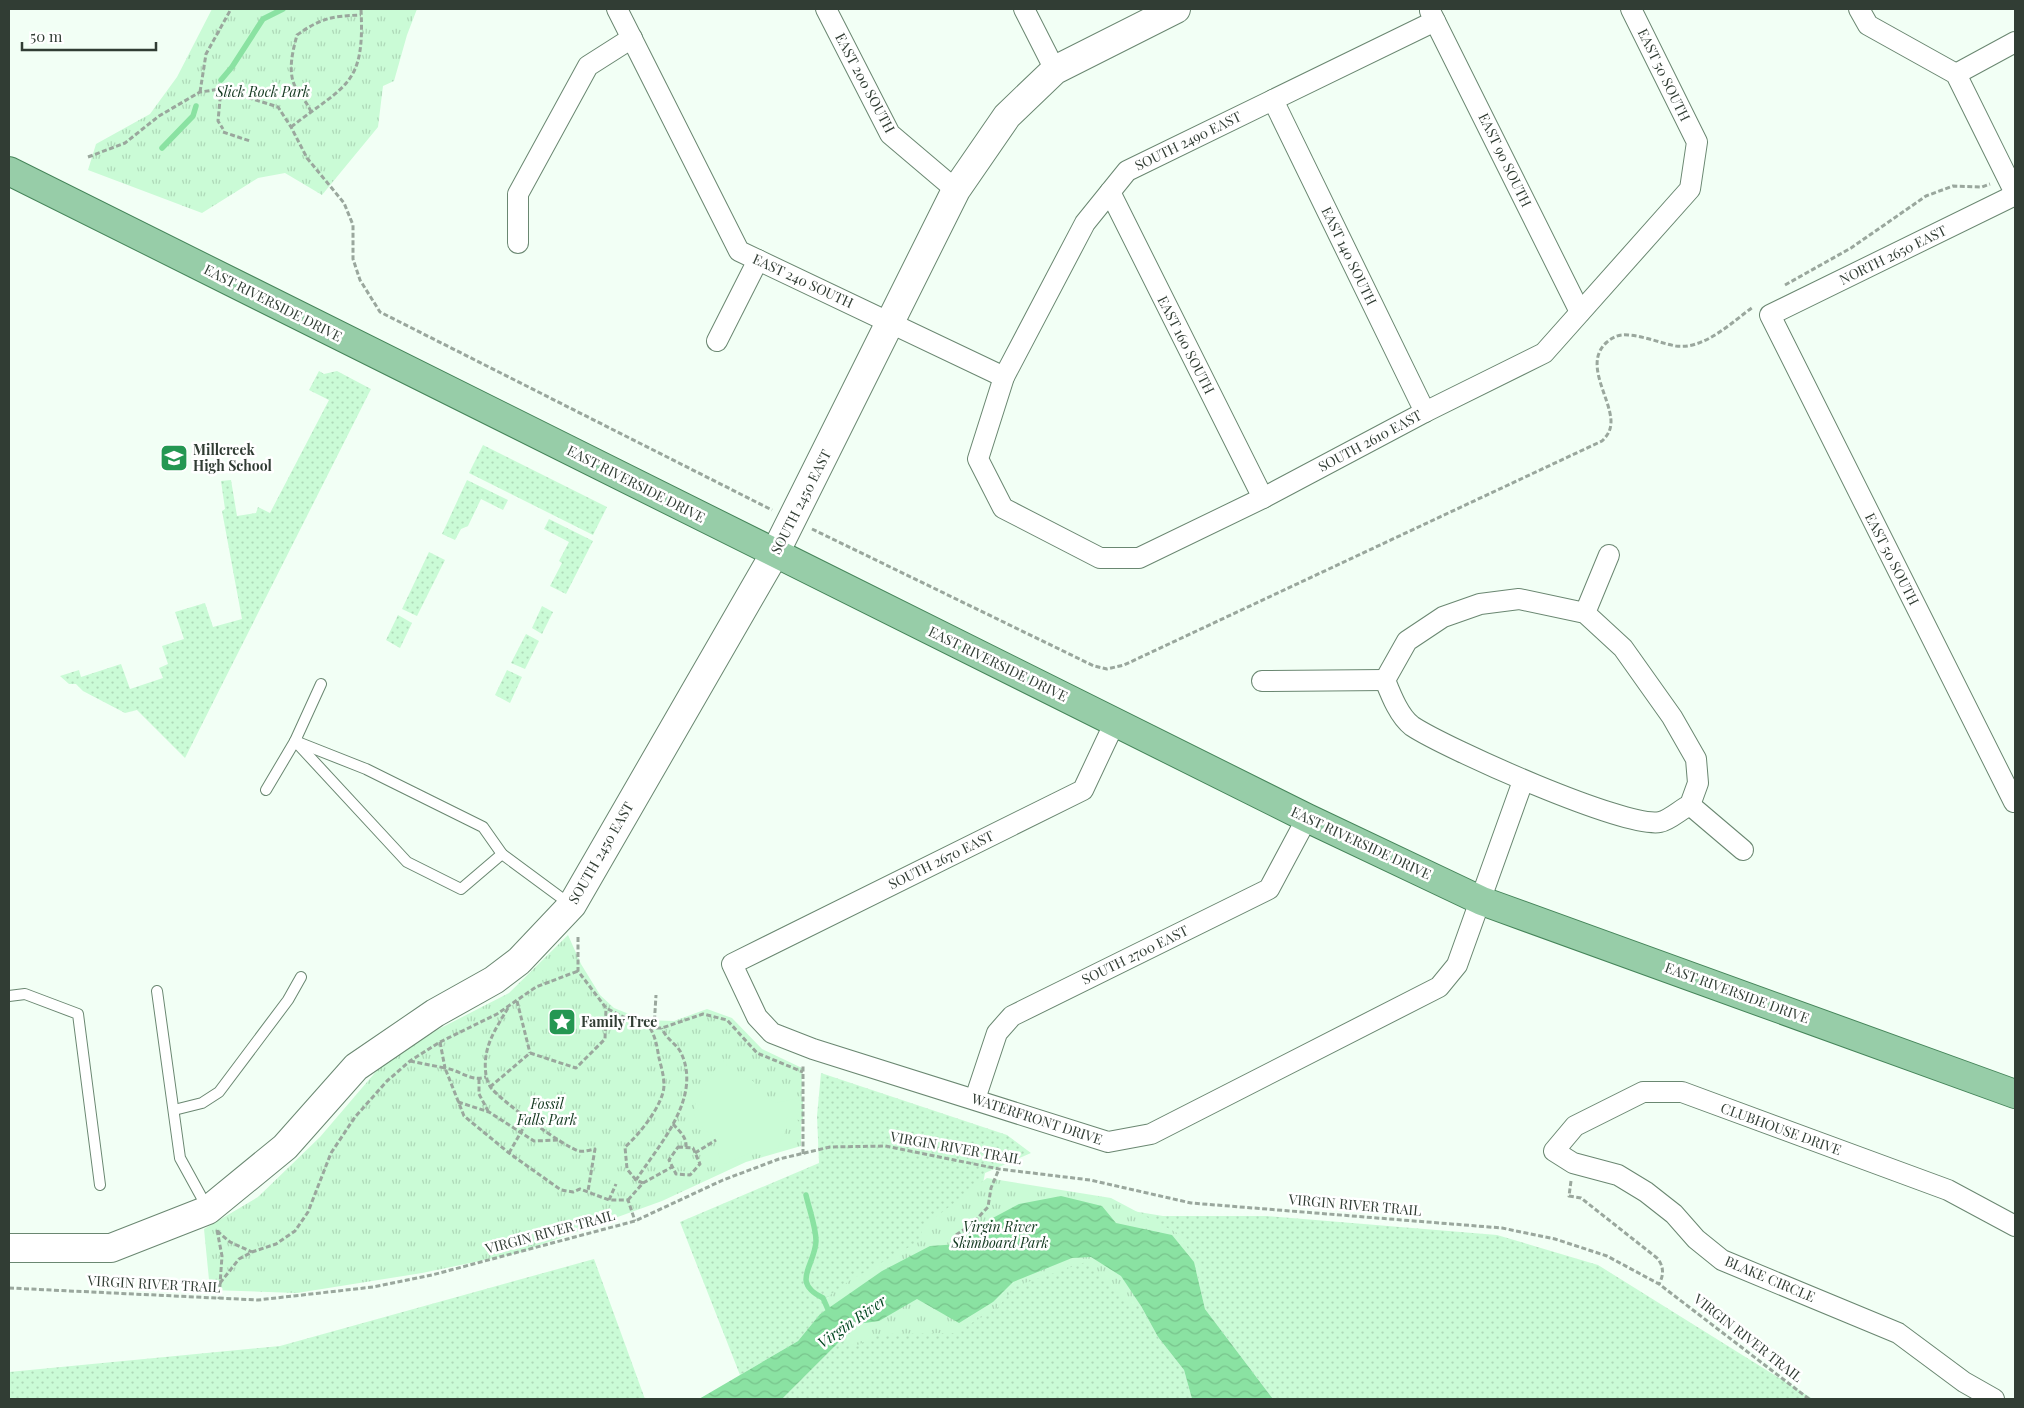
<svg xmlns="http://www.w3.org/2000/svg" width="2024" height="1408" viewBox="0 0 2024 1408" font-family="'Playfair Display',serif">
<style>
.grass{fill:url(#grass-dots)}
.park{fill:url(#park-tufts)}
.garden{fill:#cafbd6}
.water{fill:url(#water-waves)}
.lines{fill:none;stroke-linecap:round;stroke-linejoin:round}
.stream{stroke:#8ae2a2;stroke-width:5.5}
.lane-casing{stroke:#6a8771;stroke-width:12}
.street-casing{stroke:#6a8771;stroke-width:22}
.secondary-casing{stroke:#6a8771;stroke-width:30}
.primary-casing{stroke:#46855a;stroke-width:30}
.path{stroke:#9aa79d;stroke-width:3;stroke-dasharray:5 2.5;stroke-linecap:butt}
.lane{stroke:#fff;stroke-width:10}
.street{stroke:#fff;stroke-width:20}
.secondary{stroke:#fff;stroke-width:28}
.primary{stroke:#97cda8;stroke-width:28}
.labels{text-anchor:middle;stroke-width:5;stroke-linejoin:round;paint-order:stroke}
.street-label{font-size:14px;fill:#313d34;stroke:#fff}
.park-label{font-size:14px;font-style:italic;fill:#143920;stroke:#fff}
.poi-label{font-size:14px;font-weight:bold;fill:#313d34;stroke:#fff;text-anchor:start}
.water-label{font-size:15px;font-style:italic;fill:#00461f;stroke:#fff}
</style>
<defs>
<pattern id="grass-dots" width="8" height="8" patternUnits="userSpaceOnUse" patternTransform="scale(1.25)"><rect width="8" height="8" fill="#cafbd6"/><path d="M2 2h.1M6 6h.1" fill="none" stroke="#aed8b8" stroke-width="1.8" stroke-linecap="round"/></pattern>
<pattern id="park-tufts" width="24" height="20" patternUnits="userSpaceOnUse" patternTransform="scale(1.25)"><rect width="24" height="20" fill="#cafbd6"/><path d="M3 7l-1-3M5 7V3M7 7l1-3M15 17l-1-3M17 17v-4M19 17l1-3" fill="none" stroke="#aed8b8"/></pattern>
<pattern id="water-waves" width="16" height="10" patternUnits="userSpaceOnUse" patternTransform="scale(1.25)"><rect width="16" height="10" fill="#8ae2a2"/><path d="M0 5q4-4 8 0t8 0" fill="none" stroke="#78c38c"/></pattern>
</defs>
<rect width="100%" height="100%" fill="#f2fff5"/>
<!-- grass -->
<g class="grass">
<path d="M319 371 324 374 337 371 371 389 185 758 137 710 125 713 83 691 76 684H69L60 676 79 670 81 677 121 664 130 689 163 678 159 668 168 664 162 646 184 639 175 612 205 603 213 627 242 619 222 511 225 509 221 481 231 480 237 516 256 513 258 507 270 513 329 400 309 390Z"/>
<path d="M483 445 607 507 593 535 469 473Z"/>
<path d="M467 480 508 500 503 510 481 499 468 526 461 529 455 540 442 534Z"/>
<path d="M549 519 593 541 566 594 550 586 562 563 559 561 569 542 544 529Z"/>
<path d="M429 552 445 560 417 616 402 609Z"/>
<path d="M542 606 553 612 542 634 532 628Z"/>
<path d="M398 615 412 623 400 648 386 640Z"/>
<path d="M526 634 539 641 525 669 511 663Z"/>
<path d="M507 670 522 677 510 703 495 695Z"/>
<path d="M821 1073 1007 1135 1031 1153 985 1173 979 1204 930 1246 820 1314 798 1341 740 1375 680 1222 819 1163 817 1116Z"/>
<path d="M1102 1206 1163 1216H1266L1497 1235 1598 1265 1813 1399H1273L1205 1309 1194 1262Z"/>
<path d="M1091 1257 1121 1275 1141 1306 1158 1337 1184 1370 1192 1399H782L857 1324 1013 1282Z"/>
<path d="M594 1259 645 1399H9V1372L280 1346Z"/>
</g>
<!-- park -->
<g class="park">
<path d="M212 9H417L407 35 394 81 383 86 378 127 322 195 285 173 258 178 202 213 88 170 96 144 150 114 177 77Z"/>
<path d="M568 935 581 964 600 995 614 1008 644 1020 674 1021 707 1009 732 1018 762 1049 802 1068 801 1146 746 1162 662 1201 518 1253 422 1273 297 1293 210 1290 204 1229 258 1197 320 1137 379 1068 435 1031 509 993Z"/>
<path d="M987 1178 1111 1198 1179 1234 1200 1269 1135 1307 1086 1262 1016 1286 996 1309 954 1333 878 1334 852 1348 822 1301 849 1281 918 1242 924 1226Z"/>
</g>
<!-- garden -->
<path class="garden" d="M722 1059 728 1067 744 1078 753 1081 766 1098 776 1103 803 1097V1121L786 1117 787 1127 778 1148 771 1151 752 1152 725 1164 720 1161 716 1140 699 1124 694 1115 695 1105 703 1088Z"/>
<!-- water -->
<path class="water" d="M1061 1196 1102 1206 1116 1223 1172 1235 1194 1262 1205 1309 1273 1399H1192L1184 1370 1158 1337 1141 1306 1121 1276 1091 1257 1072 1258 1013 1282 993 1302 959 1323 917 1299 879 1321 857 1324 782 1399H699L798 1341 820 1314 882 1271 930 1246 959 1244 989 1220 1019 1204Z"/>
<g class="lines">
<!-- stream -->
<g class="stream">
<path d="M221 80 232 67 263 19 283 9"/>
<path d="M162 148 193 116 196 106"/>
<path d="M806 1195C809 1209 816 1227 816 1241 815 1266 790 1282 823 1298L830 1314"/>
</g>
<defs>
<g id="lane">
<path d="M321 684 295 741 407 862 461 889 502 854"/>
<path d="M266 790 295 741 366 769 483 827 502 854 571 905"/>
<path d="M157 991 180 1158 208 1209"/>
<path d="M9 996 25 994 78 1014 100 1185"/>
<path d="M174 1110 202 1103 219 1092 288 1000 301 977"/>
</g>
<g id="street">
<path d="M617 9 739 251 1004 377"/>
<path d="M826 9 890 134 956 190"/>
<path d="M1024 9 1055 70"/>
<path d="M1859 9 1868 25 1956 74 2015 193"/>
<path d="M1430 11 1580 312"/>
<path d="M1435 21 1127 171 1085 223 1004 377 978 459 1003 508 1100 558H1139L1263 498 1425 412 1544 353 1690 189 1697 142 1631 9"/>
<path d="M1956 74 2015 42"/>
<path d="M1273 100 1425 412"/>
<path d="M1110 192 1263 498"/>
<path d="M2015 195 1770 315 2014 802 2015 801"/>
<path d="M518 243V194L588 66 632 38"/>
<path d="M717 341 758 260"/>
<path d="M1519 599 1585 613 1623 648 1672 717 1696 759 1698 783 1690 805C1681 809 1670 820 1660 822 1626 829 1445 748 1412 726 1399 716 1391 695 1385 680L1407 641 1443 617 1480 604Z"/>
<path d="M1585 613 1609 555"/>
<path d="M1262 681 1385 680"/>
<path d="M1115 722 1083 790 732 964 757 1017 772 1033 813 1049 1108 1142 1151 1134 1439 987 1457 965 1523 781"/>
<path d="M1690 805 1743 850"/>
<path d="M975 1099 997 1033 1012 1016 1269 889 1307 818"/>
<path d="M1994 1399 1964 1382 1898 1333 1722 1260 1696 1239 1674 1214 1646 1192 1618 1175 1573 1163 1554 1151 1575 1126 1643 1092H1682L1948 1190 2015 1226"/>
</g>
<path id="secondary" d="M9 1248H111L208 1210 285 1147 356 1067 435 1013 494 980 519 961 572 905 775 553 956 190 1007 116 1055 70 1176 9"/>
<path id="primary" d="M9 171 1307 818 1482 901 2015 1094"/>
</defs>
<!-- lane casing -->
<use href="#lane" class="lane-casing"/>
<!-- street casing -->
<use href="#street" class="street-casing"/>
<!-- secondary casing -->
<use href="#secondary" class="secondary-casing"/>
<!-- primary casing -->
<use href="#primary" class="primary-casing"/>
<!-- path -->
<g class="path">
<path d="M221 89 218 121 223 129"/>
<path d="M200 92 206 54 231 9"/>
<path d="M311 112C307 101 298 94 294 84 288 69 293 50 297 35 321 18 332 16 361 15"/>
<path d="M291 127C346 84 365 86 361 9"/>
<path d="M223 132 250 141"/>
<path d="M88 157 125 143 159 116 200 92 221 89 278 107 291 127 307 158 344 203 353 225V259L360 280 380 312 772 510"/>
<path d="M1785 285 1851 248 1926 196 1953 186 1982 187 1990 184"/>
<path d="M812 529 1094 666 1107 669 1124 665 1602 441C1608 435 1611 430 1611 421 1610 396 1583 363 1607 342 1613 337 1619 334 1628 335 1644 336 1660 343 1676 346 1704 350 1732 322 1753 307"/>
<path d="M578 937V971L606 1008 635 1023 651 1028H662L703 1014 727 1020 757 1053 803 1072"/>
<path d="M517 1001 530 1053"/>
<path d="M508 1008C495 1030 482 1048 486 1075 487 1080 489 1086 492 1089 503 1102 564 1147 579 1151 584 1152 590 1150 595 1149L588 1191"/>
<path d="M654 1028 656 995"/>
<path d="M440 1042 445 1068C460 1070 470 1082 486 1077"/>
<path d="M410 1061 445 1068 464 1116 509 1153 561 1190 573 1192 580 1189 609 1200H628L635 1221"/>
<path d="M479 1079V1094L488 1111"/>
<path d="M490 1087 530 1053 576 1068 605 1039 606 1008"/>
<path d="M458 1102 489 1112 534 1141 559 1140"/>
<path d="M673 1124C679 1131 687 1137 686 1147"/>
<path d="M678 1147 693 1148 700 1164 690 1175 676 1174 669 1160Z"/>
<path d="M509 1153 529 1118"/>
<path d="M695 1153 716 1140"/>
<path d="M803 1154V1064"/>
<path d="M636 1180 627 1169 625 1147C639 1135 664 1104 664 1085 664 1076 661 1066 659 1058 657 1047 656 1038 650 1028"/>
<path d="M1571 1181 1569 1196 1581 1198 1657 1258C1664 1266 1664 1275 1659 1284"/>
<path d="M643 1183 672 1167"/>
<path d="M609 1200 616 1184"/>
<path d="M628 1200 643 1183 636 1180C659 1145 701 1099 682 1055 678 1044 666 1040 662 1028"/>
<path d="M217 1230 222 1256 219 1299"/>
<path d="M217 1231 230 1242 252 1252"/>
<path d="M956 1235 972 1224 988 1207 991 1188 999 1169"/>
<path d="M220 1283 239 1259 252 1252 276 1244 295 1231 308 1212 331 1153 355 1117 387 1081 410 1061 440 1042 497 1014 536 987 578 971"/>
<path d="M9 1288 258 1300 373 1287 432 1275 635 1221 723 1180 779 1159 830 1147 885 1146 999 1169 1090 1180 1191 1203 1502 1228 1555 1239 1607 1256 1659 1284 1809 1399"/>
</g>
<!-- lane -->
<use href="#lane" class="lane"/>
<!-- street -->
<use href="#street" class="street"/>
<!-- secondary -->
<use href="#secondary" class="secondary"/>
<!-- primary -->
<use href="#primary" class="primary"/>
</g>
<!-- icons -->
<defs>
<symbol id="school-square" viewBox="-11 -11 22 22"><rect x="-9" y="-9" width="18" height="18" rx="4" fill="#249752" stroke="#fff"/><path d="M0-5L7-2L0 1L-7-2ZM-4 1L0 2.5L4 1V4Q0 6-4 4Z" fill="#fff"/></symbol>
<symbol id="sight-square" viewBox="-11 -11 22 22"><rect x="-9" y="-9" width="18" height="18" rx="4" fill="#249752" stroke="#fff"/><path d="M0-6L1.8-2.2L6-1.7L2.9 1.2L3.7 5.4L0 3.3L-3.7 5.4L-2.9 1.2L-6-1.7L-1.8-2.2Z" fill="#fff"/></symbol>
</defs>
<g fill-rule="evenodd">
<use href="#school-square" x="158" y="442" width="32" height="32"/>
<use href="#sight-square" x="546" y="1006" width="32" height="32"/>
</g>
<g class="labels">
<!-- street labels -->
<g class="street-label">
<text transform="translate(1664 75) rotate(64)" y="5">EAST 50 SOUTH</text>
<text transform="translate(865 83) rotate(62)" y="5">EAST 200 SOUTH</text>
<text transform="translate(1188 141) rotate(-26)" y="5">SOUTH 2490 EAST</text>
<text transform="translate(1505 160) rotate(64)" y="5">EAST 90 SOUTH</text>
<text transform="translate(1893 255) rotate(-26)" y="5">NORTH 2650 EAST</text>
<text transform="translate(1349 256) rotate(64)" y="5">EAST 140 SOUTH</text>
<text transform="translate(803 281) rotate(25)" y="5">EAST 240 SOUTH</text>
<text transform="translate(273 303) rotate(27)" y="5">EAST RIVERSIDE DRIVE</text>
<text transform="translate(1186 345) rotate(63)" y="5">EAST 160 SOUTH</text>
<text transform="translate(1370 441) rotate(-28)" y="5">SOUTH 2610 EAST</text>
<text transform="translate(636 484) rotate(27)" y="5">EAST RIVERSIDE DRIVE</text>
<text transform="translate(801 502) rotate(-63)" y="5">SOUTH 2450 EAST</text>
<text transform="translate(1892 559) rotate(63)" y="5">EAST 50 SOUTH</text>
<text transform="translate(998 664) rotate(26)" y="5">EAST RIVERSIDE DRIVE</text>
<text transform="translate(1361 843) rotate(25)" y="5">EAST RIVERSIDE DRIVE</text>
<text transform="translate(601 853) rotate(-60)" y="5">SOUTH 2450 EAST</text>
<text transform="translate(941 860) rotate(-26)" y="5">SOUTH 2670 EAST</text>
<text transform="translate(1135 955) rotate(-26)" y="5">SOUTH 2700 EAST</text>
<text transform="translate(1737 993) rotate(20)" y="5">EAST RIVERSIDE DRIVE</text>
<text transform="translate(1037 1119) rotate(18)" y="5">WATERFRONT DRIVE</text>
<text transform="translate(1781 1129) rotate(20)" y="5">CLUBHOUSE DRIVE</text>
<text transform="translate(956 1148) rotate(10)" y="5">VIRGIN RIVER TRAIL</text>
<text transform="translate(1355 1205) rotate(5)" y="5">VIRGIN RIVER TRAIL</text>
<text transform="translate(550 1232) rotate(-15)" y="5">VIRGIN RIVER TRAIL</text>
<text transform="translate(1770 1279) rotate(23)" y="5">BLAKE CIRCLE</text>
<text transform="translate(154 1284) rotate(3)" y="5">VIRGIN RIVER TRAIL</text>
<text transform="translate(1748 1338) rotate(38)" y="5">VIRGIN RIVER TRAIL</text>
</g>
<!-- park labels -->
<g class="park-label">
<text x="263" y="97">Slick Rock Park</text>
<text x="547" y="1109">Fossil<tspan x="547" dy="16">Falls Park</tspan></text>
<text x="1000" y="1232">Virgin River<tspan x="1000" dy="16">Skimboard Park</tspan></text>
</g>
<!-- poi labels -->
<g class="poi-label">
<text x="193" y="455">Millcreek<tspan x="193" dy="16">High School</tspan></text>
<text x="581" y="1027">Family Tree</text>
</g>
<!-- water labels -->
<g class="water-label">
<text transform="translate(852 1322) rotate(-35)" y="5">Virgin River</text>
</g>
</g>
<!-- border -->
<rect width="2024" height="1408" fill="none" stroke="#313d34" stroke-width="20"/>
<!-- scale -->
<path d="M22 42v8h134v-8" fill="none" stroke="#313d34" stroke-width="2.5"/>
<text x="30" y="42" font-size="15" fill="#313d34" stroke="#ffffff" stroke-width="4" paint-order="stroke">50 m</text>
</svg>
